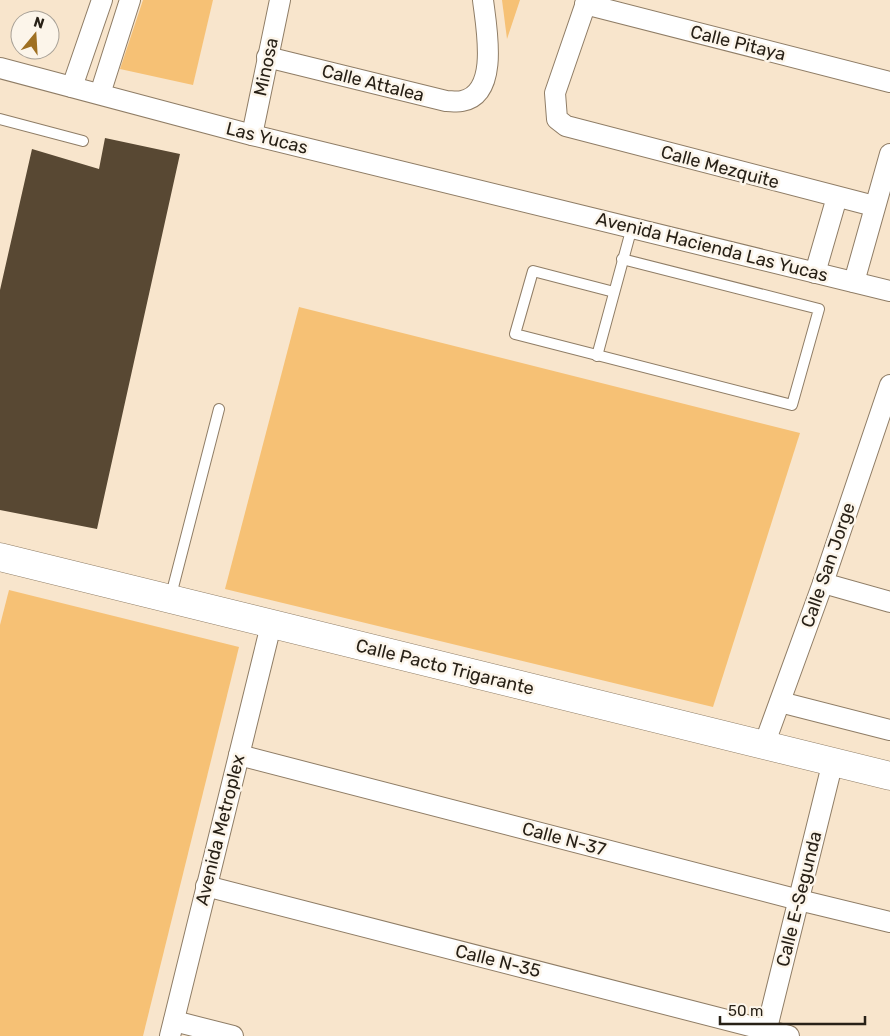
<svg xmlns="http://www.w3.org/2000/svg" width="890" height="1036" viewBox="0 0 890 1036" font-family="Rubik,sans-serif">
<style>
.green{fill:#f6c175}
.building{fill:#584833}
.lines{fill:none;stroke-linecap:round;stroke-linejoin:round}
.lane-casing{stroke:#8f7d66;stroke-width:12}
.street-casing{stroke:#8f7d66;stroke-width:22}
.secondary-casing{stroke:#8f7d66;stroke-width:29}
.lane{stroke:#fff;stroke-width:10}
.street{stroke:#fff;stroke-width:20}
.secondary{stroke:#fff;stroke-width:28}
.labels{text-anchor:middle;stroke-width:5;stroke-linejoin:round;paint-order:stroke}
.street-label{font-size:18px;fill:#282117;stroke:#fcf5ea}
</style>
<rect width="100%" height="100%" fill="#f8e5cc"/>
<!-- green -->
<g class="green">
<path d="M143 0H213L193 85 120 69Z"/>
<path d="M502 0H520L507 39Z"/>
<path d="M299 307 800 433 713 707 225 589Z"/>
<path d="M9 590 239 647 143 1036H0V625Z"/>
</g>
<!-- building -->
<path class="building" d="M105 138 180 154 97 529 0 510V290L32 149 99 169Z"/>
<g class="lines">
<defs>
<g id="lane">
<path d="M0 119 83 141"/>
<path d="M614 292 533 271 515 334 792 405 819 309 622 259"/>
<path d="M597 356 632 227"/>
<path d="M170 599 219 409"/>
</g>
<g id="street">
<path d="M587 0 555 93 557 119 566 126 874 206"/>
<path d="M585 4 890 82"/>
<path d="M267 57 446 101C451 101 457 102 462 101 500 94 486 26 483 0"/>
<path d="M0 68 252 135 890 291"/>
<path d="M72 87 102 0"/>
<path d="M100 94 130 0"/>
<path d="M252 135 280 0"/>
<path d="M815 273 837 197"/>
<path d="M854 282 890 154"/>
<path d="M823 583 890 602"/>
<path d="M780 702 890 730"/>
<path d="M764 745 823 583 890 385"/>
<path d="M239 755 799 900 890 922"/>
<path d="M206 886 789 1036"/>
<path d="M174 1021 233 1036"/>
<path d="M170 1036 271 625"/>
<path d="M765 1036 833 761"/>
</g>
<path id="secondary" d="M0 557 890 776"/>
</defs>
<!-- lane casing -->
<use href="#lane" class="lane-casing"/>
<!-- street casing -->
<use href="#street" class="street-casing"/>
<!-- secondary casing -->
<use href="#secondary" class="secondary-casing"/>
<!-- lane -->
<use href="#lane" class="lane"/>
<!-- street -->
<use href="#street" class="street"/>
<!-- secondary -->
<use href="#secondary" class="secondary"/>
</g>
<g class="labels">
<!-- street labels -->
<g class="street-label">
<text transform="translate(738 43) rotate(14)" y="6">Calle Pitaya</text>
<text transform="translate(266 67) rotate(-78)" y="6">Minosa</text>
<text transform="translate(373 83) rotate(14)" y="6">Calle Attalea</text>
<text transform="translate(267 138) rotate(14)" y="6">Las Yucas</text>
<text transform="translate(720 167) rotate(15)" y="6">Calle Mezquite</text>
<text transform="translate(712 247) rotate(14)" y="6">Avenida Hacienda Las Yucas</text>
<text transform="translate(828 565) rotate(-71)" y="6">Calle San Jorge</text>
<text transform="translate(445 667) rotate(14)" y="6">Calle Pacto Trigarante</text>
<text transform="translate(220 830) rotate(-76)" y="6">Avenida Metroplex</text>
<text transform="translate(564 839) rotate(15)" y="6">Calle N-37</text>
<text transform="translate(799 899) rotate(-76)" y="6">Calle E-Segunda</text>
<text transform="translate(498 961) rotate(14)" y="6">Calle N-35</text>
</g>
</g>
<!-- north arrow -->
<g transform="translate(35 35) rotate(18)"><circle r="24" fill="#fcf5ea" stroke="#a7a096"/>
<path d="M0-4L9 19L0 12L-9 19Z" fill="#9f7022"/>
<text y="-8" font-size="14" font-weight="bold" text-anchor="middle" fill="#282117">N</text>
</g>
<!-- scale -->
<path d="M720 1016v8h145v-8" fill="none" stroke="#282117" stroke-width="2.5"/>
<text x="728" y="1016" font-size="15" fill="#282117" stroke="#fcf5ea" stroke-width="4" paint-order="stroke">50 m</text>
</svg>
